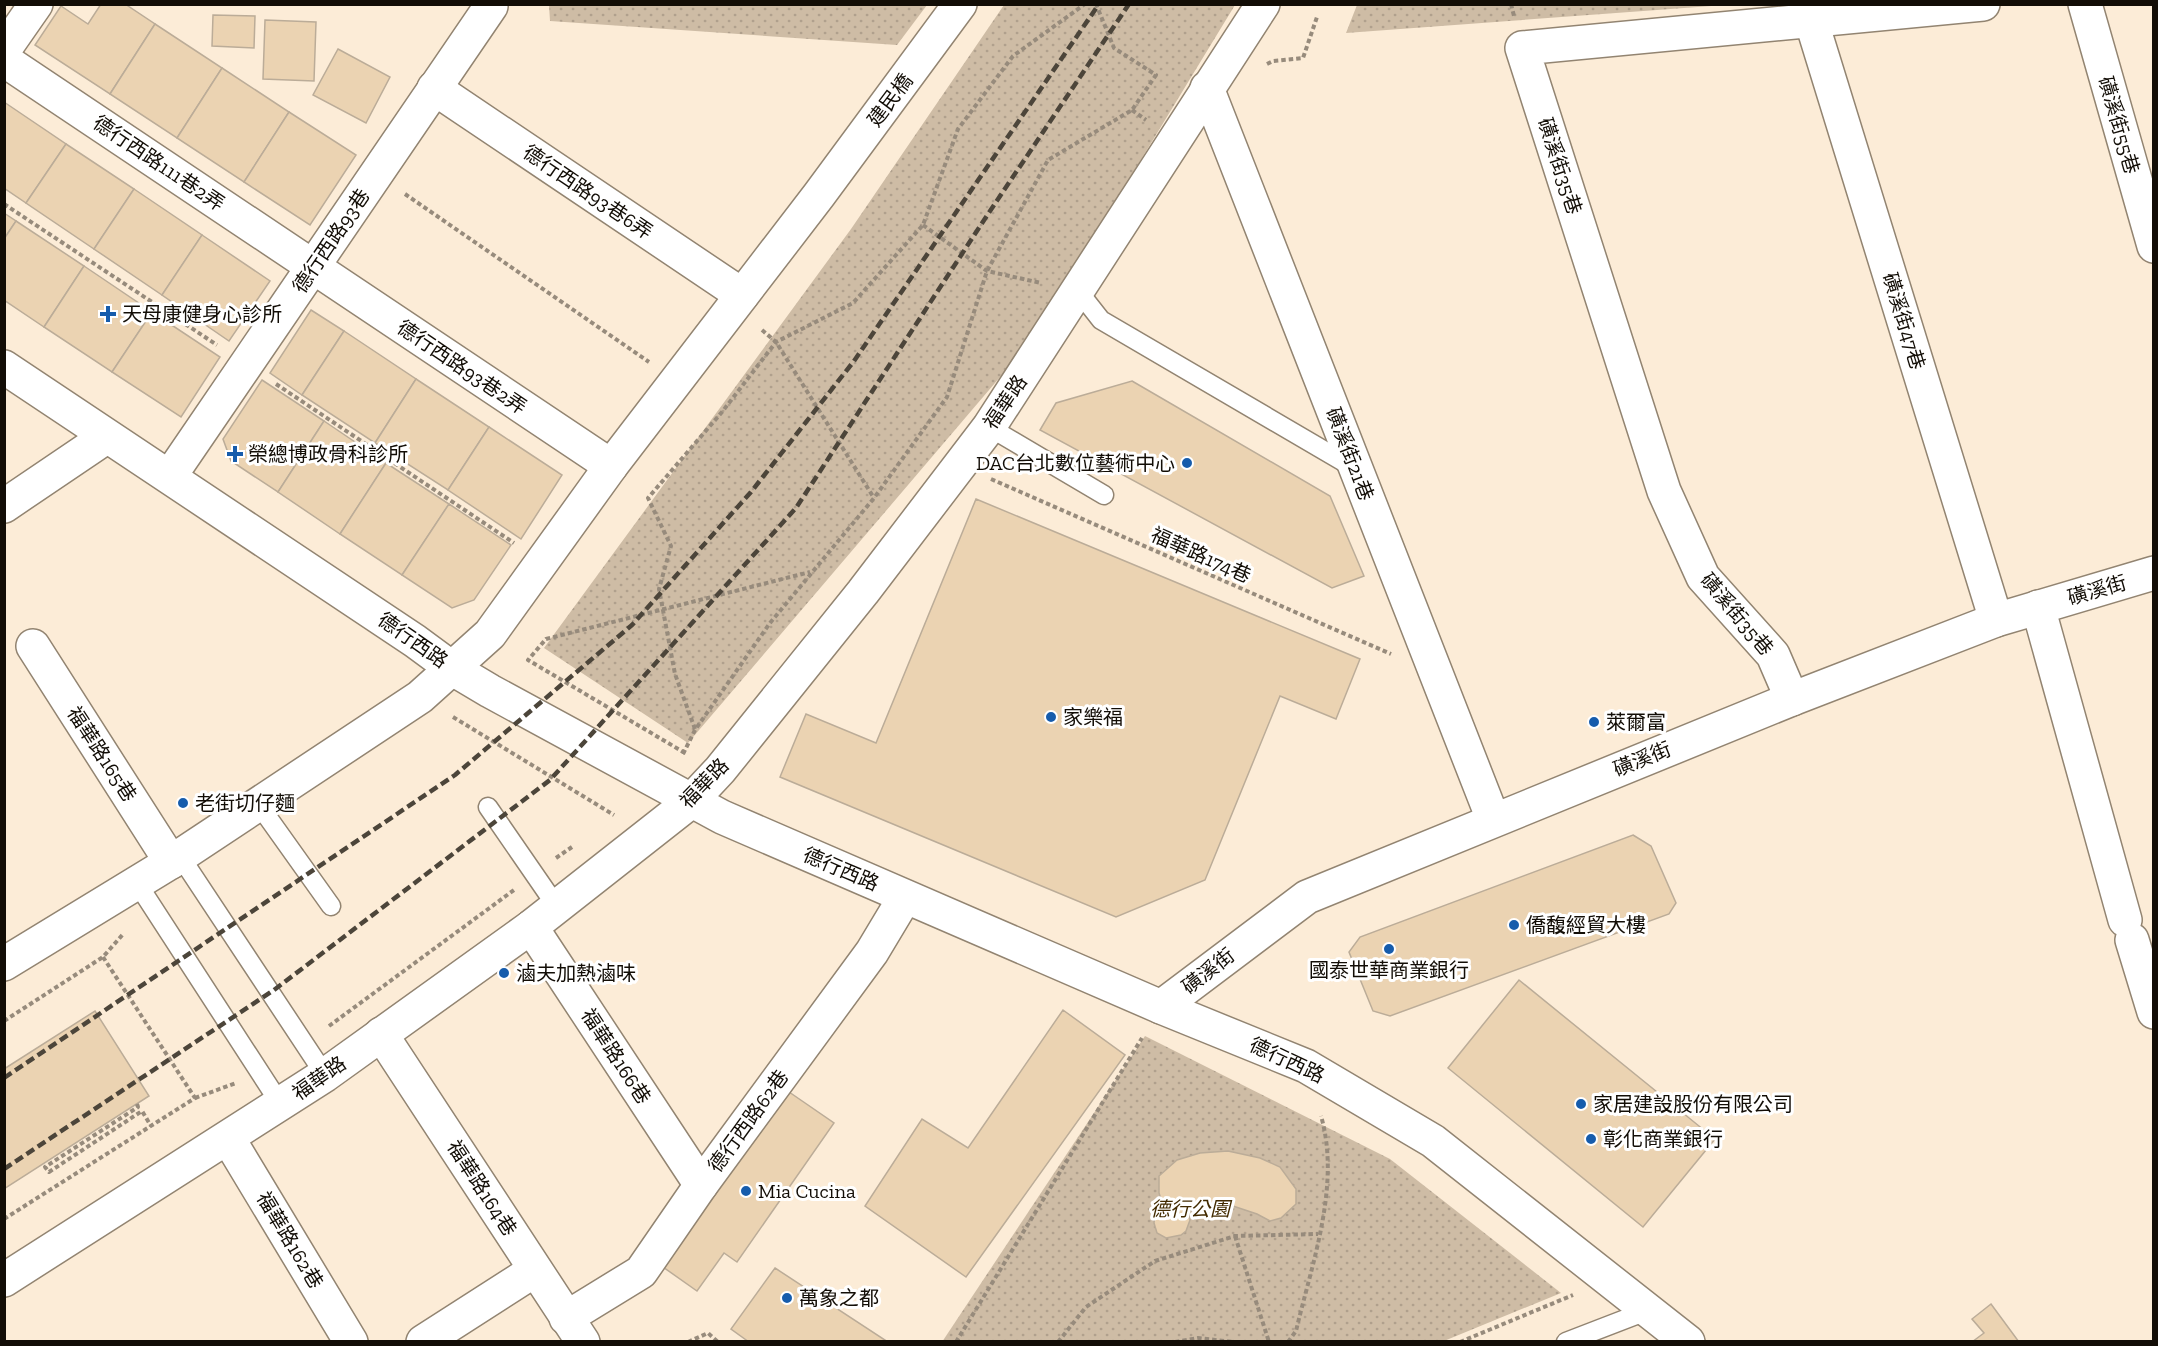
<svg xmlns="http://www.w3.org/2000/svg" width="2158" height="1346" viewBox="0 0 2158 1346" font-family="'Zilla Slab','Noto Sans TC',serif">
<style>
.green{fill:url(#green-dots)}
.building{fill:#ebd3b2;stroke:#bbac98;stroke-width:1.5}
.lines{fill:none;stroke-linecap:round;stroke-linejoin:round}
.lane-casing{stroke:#928471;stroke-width:21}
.street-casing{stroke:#928471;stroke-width:36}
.secondary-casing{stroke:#928471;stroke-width:36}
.path{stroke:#978b7c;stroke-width:4;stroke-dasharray:4.5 3;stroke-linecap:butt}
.lane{stroke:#fff;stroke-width:18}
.street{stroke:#fff;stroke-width:33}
.secondary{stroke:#fff;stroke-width:33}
.rail{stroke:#4c453a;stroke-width:4.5;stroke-dasharray:9 4.5;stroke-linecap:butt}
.poi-dot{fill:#165cac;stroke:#fff;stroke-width:2}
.labels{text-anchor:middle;stroke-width:6;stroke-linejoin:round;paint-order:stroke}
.street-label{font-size:20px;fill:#120d06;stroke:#fff}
.poi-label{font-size:20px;fill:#120d06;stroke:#fff;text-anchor:start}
.park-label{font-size:20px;font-style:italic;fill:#432b01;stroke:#fff}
</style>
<defs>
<pattern id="green-dots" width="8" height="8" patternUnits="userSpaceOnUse" patternTransform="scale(1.5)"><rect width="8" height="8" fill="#cebca5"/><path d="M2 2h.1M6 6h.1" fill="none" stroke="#b0a08d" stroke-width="1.8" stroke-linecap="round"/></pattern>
</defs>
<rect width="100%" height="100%" fill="#fcecd7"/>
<!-- green -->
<g class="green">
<path d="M549 5V4L927 5 897 45 550 21Z"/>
<path d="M1004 5H1235L1030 342 688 743 544 648 851 229Z"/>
<path d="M1357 5V4L1725 5 1346 33Z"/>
<path d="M1145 1036 1390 1159 1561 1293 1444 1341 942 1342Z"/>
</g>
<!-- building -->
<g class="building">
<path d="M101 4H125L155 24 110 94 35 45 61 6 88 24Z"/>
<path d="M213 15 255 16 254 48 212 46Z"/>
<path d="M265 20 316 22 314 81 263 79Z"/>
<path d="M155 24 222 68 177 138 110 94Z"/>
<path d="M338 49 390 77 366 123 313 95Z"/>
<path d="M222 68 289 112 244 182 177 138Z"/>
<path d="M4 102 66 144 26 203 4 188Z"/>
<path d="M289 112 356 155 310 225 244 182Z"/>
<path d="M66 144 134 189 94 249 26 203Z"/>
<path d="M134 189 202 235 162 295 94 249Z"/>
<path d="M4 213 16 221 4 239Z"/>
<path d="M16 221 84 266 44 327 4 300V239Z"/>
<path d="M202 235 270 281 229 341 162 295Z"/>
<path d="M84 266 152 312 112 372 44 327Z"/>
<path d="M311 310 344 331 302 395 270 373Z"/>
<path d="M152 312 220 357 181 417 112 372Z"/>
<path d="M344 331 416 379 375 443 302 395Z"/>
<path d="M416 379 489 427 448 490 375 443Z"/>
<path d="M262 380 324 421 278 492 231 461 223 439Z"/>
<path d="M1132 381 1330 496 1364 576 1332 588 1040 430 1056 403Z"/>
<path d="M324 421 386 463 340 534 278 492Z"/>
<path d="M489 427 562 475 521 539 448 490Z"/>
<path d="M386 463 449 504 402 575 340 534Z"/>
<path d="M976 499 1360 659 1336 719 1280 696 1205 880 1116 917 780 777 806 714 876 743Z"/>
<path d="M449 504 511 545 474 600 452 608 402 575Z"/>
<path d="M1633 835 1651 846 1676 903 1669 914 1390 1016 1373 1011 1349 952 1360 937Z"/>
<path d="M1519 980 1715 1139 1643 1227 1448 1068Z"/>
<path d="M1063 1010 1125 1055 966 1277 865 1206 922 1119 968 1148Z"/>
<path d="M95 1011 149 1096 4 1189V1069Z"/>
<path d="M776 1083 834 1123 737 1262 724 1253 697 1291 653 1260Z"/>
<path d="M1228 1151 1260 1158 1280 1167 1296 1189V1204L1281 1218 1270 1221 1257 1214 1230 1205H1204L1188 1212 1190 1220 1186 1231 1181 1235 1166 1238 1157 1233 1154 1223 1155 1214 1163 1205 1159 1193V1176L1177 1160 1200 1153Z"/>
<path d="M775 1268 888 1342H749L731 1329Z"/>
<path d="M1991 1304 2019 1342H1972L1984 1333 1972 1319Z"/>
</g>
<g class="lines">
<defs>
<g id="lane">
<path d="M1079 292 1101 320 1354 468"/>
<path d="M989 427 1104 495"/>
<path d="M259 805 331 906"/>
<path d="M488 807 557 907"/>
<path d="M180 856 325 1075"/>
<path d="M137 883 281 1105"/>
<path d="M1566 1342 1649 1310"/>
</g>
<g id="street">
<path d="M2085 4 2154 246"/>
<path d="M1812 23 1996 620"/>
<path d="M4 50 36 4"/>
<path d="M4 60 611 466"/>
<path d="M434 88 742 295"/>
<path d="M1207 88 1493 819"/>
<path d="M170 476 491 6"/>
<path d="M4 506 106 437"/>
<path d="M2038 607 2125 920"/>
<path d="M33 646 171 862"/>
<path d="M1792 699 1773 655 1703 577 1664 491 1522 48 1983 4"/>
<path d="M531 927 701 1185"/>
<path d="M2132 940 2154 1012"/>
<path d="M1161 1007 1307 897 1792 699 1996 620 2154 573"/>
<path d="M381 1034 583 1342"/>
<path d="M228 1138 351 1342"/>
<path d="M566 1318 641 1272 701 1185 872 952 905 897"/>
<path d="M423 1342 535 1270"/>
</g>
<g id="secondary">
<path d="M4 367 415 641 453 669 490 691 722 817 1161 1007 1306 1066 1433 1141 1688 1342"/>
<path d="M4 964 171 862 420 697 490 634 611 466 819 195 960 4"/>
<path d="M4 1280 325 1075 531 927 690 802 720 770 863 592 989 427 1263 4"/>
</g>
</defs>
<!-- lane casing -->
<use href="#lane" class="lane-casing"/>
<!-- street casing -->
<use href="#street" class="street-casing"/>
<!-- secondary casing -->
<use href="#secondary" class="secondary-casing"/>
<!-- path -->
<g class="path">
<path d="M1511 4 1514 16"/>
<path d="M1267 64 1273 61 1303 58 1317 17"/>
<path d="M1132 110 1146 120"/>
<path d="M405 194 649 362"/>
<path d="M4 204 217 345"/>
<path d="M923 225 987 271 1041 283"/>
<path d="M762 330 776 342 874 498"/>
<path d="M276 384 514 543"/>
<path d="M991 479 1391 654"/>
<path d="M453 717 614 815"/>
<path d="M695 729 675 674 659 589 671 546 648 498 722 412 776 342 853 303 923 225 958 129 1013 56 1085 4"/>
<path d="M685 753 528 660 546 639 810 572"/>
<path d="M683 754 695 730 770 623 874 498 947 397 987 271 1048 160 1132 110 1156 75 1114 48 1096 4"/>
<path d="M556 858 572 847"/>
<path d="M4 1021 103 957 124 933"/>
<path d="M329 1026 514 890"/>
<path d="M195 1098 236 1083"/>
<path d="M137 1104 138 1107 45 1167 49 1172 142 1111 151 1126"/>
<path d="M4 1219 195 1098 103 957"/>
<path d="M1235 1236 1269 1342"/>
<path d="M688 1342 708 1333 718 1342"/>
<path d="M956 1342 1142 1038"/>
<path d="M1058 1342 1086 1307 1155 1261 1235 1236 1318 1234"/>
<path d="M1175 1342 1198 1338 1233 1342"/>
<path d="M1288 1342 1296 1331C1312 1263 1341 1185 1321 1116"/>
<path d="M1460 1342 1573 1295"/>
</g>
<!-- lane -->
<use href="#lane" class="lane"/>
<!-- street -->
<use href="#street" class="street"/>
<!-- secondary -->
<use href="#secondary" class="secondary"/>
<!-- rail -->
<g class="rail">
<path d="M4 1078 455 775 632 625 751 492 854 361 1099 4"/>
<path d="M4 1169 274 990 550 780 796 508 988 214 1129 4"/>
</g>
</g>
<!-- markers -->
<g class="poi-dot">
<path d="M105 305h6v6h6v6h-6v6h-6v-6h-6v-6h6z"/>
<path d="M232 445h6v6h6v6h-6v6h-6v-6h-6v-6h6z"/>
<circle cx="1187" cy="463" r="6"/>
<circle cx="1051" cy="717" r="6"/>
<circle cx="1594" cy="722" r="6"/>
<circle cx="183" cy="803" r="6"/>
<circle cx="1514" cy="925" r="6"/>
<circle cx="1389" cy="949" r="6"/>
<circle cx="504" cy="973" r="6"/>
<circle cx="1581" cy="1104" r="6"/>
<circle cx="1591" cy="1139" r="6"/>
<circle cx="746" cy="1191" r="6"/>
<circle cx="787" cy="1298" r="6"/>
</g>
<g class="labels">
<!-- street labels -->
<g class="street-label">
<text transform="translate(890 100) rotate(-53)" y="7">建民橋</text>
<text transform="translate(2119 125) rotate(74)" y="7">磺溪街55巷</text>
<text transform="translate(159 163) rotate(34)" y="7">德行西路111巷2弄</text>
<text transform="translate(1560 166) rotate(72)" y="7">磺溪街35巷</text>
<text transform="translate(588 192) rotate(34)" y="7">德行西路93巷6弄</text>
<text transform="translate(331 241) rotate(-56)" y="7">德行西路93巷</text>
<text transform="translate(1904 321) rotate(73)" y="7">磺溪街47巷</text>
<text transform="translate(462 367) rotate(34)" y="7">德行西路93巷2弄</text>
<text transform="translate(1005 402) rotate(-56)" y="7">福華路</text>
<text transform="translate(1350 454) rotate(69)" y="7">磺溪街21巷</text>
<text transform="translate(1201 555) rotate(24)" y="7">福華路174巷</text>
<text transform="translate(2097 590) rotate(-16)" y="7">磺溪街</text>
<text transform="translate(1737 614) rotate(50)" y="7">磺溪街35巷</text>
<text transform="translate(413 640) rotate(35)" y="7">德行西路</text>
<text transform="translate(102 754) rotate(57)" y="7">福華路165巷</text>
<text transform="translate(1642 759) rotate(-22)" y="7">磺溪街</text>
<text transform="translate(704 783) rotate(-46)" y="7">福華路</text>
<text transform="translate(841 869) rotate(23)" y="7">德行西路</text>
<text transform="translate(1208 971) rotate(-38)" y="7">磺溪街</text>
<text transform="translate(616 1056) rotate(57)" y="7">福華路166巷</text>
<text transform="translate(1287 1060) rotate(25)" y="7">德行西路</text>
<text transform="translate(319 1078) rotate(-35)" y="7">福華路</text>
<text transform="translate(748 1121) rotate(-54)" y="7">德行西路62巷</text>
<text transform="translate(482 1188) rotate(57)" y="7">福華路164巷</text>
<text transform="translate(290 1240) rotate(59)" y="7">福華路162巷</text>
</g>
<!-- poi labels -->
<g class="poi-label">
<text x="122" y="321">天母康健身心診所</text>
<text x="248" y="461">榮總博政骨科診所</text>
<text x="1175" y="470" text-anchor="end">DAC台北數位藝術中心</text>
<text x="1063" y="724">家樂福</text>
<text x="1606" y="729">萊爾富</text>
<text x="195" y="810">老街切仔麵</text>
<text x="1526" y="932">僑馥經貿大樓</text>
<text x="1389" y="977" text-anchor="middle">國泰世華商業銀行</text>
<text x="516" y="980">滷夫加熱滷味</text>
<text x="1593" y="1111">家居建設股份有限公司</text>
<text x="1603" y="1146">彰化商業銀行</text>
<text x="758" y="1198">Mia Cucina</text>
<text x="799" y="1305">萬象之都</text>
</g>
<!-- park labels -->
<g class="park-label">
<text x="1190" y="1216">德行公園</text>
</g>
</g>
<!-- border -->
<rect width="2158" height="1346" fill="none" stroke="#120d06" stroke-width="12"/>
</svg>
